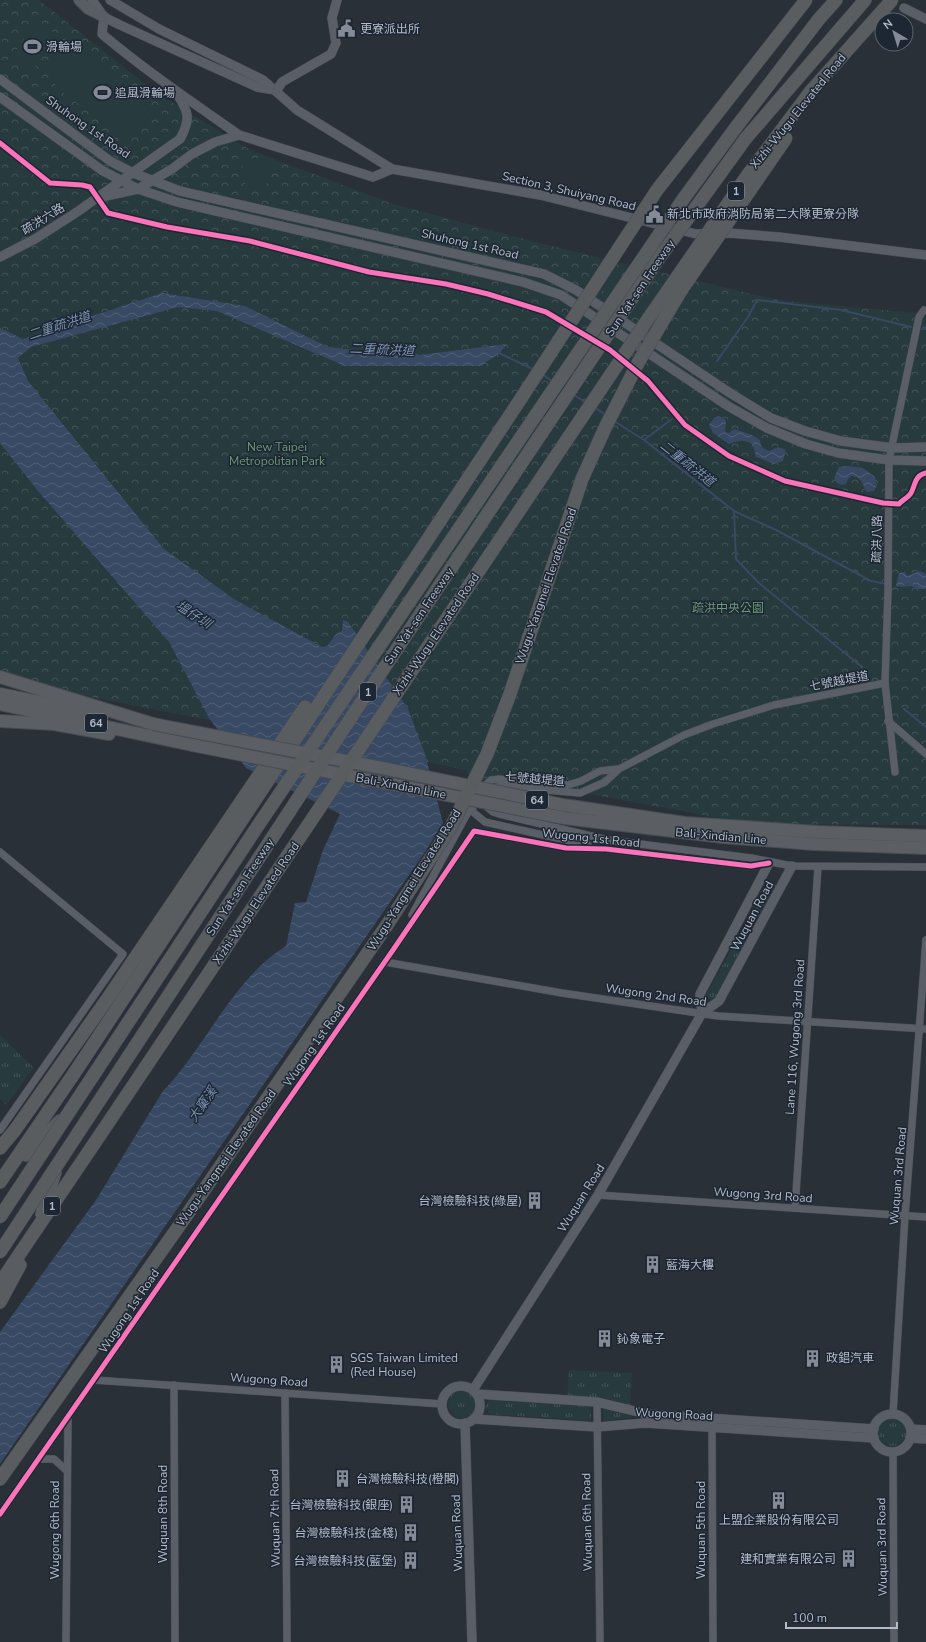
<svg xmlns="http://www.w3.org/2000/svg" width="926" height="1642" viewBox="0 0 926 1642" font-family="'Nunito Sans','Noto Sans TC',sans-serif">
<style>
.grass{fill:url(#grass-tufts)}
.park{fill:url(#park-crowns)}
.pitch{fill:#273a3e}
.water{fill:url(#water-waves)}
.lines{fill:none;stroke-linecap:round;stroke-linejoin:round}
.stream{stroke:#384963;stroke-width:2}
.minor-casing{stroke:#484c53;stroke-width:8}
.tertiary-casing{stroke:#484c53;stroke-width:10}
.secondary-casing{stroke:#484c53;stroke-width:12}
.trunk-casing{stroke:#474c53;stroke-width:14}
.motorway-casing{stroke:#474c53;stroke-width:14}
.minor{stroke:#5a5e66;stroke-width:7}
.tertiary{stroke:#5a5e66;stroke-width:9}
.secondary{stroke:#595d64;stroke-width:10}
.trunk{stroke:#5b5f64;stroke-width:12}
.motorway{stroke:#5a5d60;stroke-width:13}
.trunk-bridge-casing{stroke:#474c53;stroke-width:14;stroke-linecap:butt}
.motorway-bridge-casing{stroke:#474c53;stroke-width:14;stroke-linecap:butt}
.trunk-bridge{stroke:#5b5f64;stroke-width:12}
.motorway-bridge{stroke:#5a5d60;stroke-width:13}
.cycleway-casing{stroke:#1d2633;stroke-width:8}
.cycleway{stroke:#fb73b8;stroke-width:5}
.labels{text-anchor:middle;stroke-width:3;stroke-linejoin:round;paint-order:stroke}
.shield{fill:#1d2633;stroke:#878f9c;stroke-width:1}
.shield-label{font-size:11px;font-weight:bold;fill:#b4bcc9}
.poi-label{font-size:12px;fill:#b4bcc9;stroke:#1d2633;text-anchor:start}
.street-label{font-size:12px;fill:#b4bcc9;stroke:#1d2633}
.park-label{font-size:12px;fill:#6b9a76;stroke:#1d2633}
.water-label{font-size:13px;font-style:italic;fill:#7c92b1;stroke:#1d2633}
</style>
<defs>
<pattern id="grass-tufts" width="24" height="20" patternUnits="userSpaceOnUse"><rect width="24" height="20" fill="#273a3e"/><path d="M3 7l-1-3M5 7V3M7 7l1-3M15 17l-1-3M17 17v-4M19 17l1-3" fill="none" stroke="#445559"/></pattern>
<pattern id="park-crowns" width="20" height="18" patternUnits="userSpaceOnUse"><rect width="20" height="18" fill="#273a3e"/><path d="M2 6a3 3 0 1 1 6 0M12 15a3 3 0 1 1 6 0" fill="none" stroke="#445559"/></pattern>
<pattern id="water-waves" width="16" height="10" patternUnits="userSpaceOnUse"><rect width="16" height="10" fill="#384963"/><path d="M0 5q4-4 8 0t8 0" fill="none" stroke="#526178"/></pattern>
</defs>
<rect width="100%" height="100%" fill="#2a3038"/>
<!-- grass -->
<g class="grass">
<path d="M772 882 776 885C775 892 759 921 751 922L750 916Z"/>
<path d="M737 939H742L745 944 714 999 710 1000 706 995Z"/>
<path d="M0 1035 34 1068 6 1105 0 1099Z"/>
<path d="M569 1370 632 1373 630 1406 567 1397Z"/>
<circle cx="462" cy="1404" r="14"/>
<path d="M491 1399 591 1405V1421L490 1414 485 1407 487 1402Z"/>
<path d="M603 1408 633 1415 630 1418 604 1421Z"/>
<circle cx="892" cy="1432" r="14"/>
</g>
<!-- park -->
<path class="park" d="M0 0H39L154 91 250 150 393 204 539 243 756 295 787 301 926 314V825L751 824 574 791 471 780 466 770 49 689 0 672Z"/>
<!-- pitch -->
<g class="pitch">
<path d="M37 20 57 35 30 74 9 60Z"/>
<path d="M73 49 83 50 145 97C156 119 137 137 115 131L58 89C46 72 50 53 73 49Z"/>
<circle cx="256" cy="173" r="15"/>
<path d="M601 269 627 286 618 300 591 283Z"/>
<path d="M630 288 656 305 647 319 620 302Z"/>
</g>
<!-- water -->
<g class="water">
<path d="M162 293 245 306 328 347 411 356 507 344 500 353 480 366H345L217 311 178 307 31 347 18 358 28 381 164 549 234 599 322 647 327 646 336 634 342 631 343 620 348 622 408 709 425 754 443 823 427 849 0 1464V1332L96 1200 163 1091C206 1047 233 978 286 946L295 903 306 902 323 850 340 814 246 768 209 718 169 642 38 491 0 443V328L23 339Z"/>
<path d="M719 416 726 420 725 432 729 433 734 429 752 435 760 440C761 447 762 449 770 451 776 447 779 446 786 450L783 461 774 464 756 457 753 445C746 439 738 440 729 444L713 433 709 425 714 418Z"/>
<path d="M849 466 863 468 875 477 877 485 874 491 867 492C862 485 863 478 852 476L848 479 846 484 841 485 836 482 834 478 839 467Z"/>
<path d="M920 571 926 574V589H917L907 584 900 587 896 586 899 573 905 572 907 576Z"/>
</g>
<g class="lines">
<!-- stream -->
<g class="stream">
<path d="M924 329H926"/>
<path d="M499 353 535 370"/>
<path d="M717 361 748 317 757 300 841 310 911 327"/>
<path d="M542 374 553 382"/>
<path d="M574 395 587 403"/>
<path d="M594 407 606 415"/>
<path d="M614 421 644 440 734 511 776 530 871 581 886 584"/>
<path d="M644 440 672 419"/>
<path d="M734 511 736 559 759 583 862 667"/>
<path d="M902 586 912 585"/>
<path d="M904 709 926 727"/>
</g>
<defs>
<g id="minor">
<path d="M888 721 926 754"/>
<path d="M895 772 885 683 888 591 889 460 919 317 924 310"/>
<path d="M494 788 500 786 580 793 605 782 619 769 684 735 713 724 774 705 885 683"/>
<path d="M480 790 491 780 499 779 568 785 581 781 600 771 618 769"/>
<path d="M486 803 487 807 493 812 499 814 608 840 751 858 792 866 926 867"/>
<path d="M472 804 473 812 485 822 588 845"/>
<path d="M0 852 123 954 0 1130"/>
<path d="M412 915 475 799"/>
<path d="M385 962 562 993 718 1016 926 1029"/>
<path d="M598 1195 926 1217"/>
<path d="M795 1208 818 867"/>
<path d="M94 1380 442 1404"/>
<path d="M174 1385 175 1642"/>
<path d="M285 1393 287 1642"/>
<path d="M597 1402 600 1642"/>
<path d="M893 1414 905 1216 926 940"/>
<path d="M712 1423 713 1642"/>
<path d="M893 1452 894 1642"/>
<path d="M39 1459H54L66 1470"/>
<path d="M0 1514 393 950 474 831 566 848 606 849 751 866 769 863"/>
<path d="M66 1642 68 1418"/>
</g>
<g id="tertiary">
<path d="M92 0 104 17 120 25 257 87 275 90"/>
<path d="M110 0 159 29 263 80 297 110 392 169 540 195 696 234 728 233 779 237 926 255"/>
<path d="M904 8 926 19"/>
<path d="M104 17 102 34C146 71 192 102 239 135"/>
<path d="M0 79 110 161 133 173 180 191 544 274 576 290 730 393 771 418 805 431 841 441 893 448 926 447"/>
<path d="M277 90 282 82 331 54 336 43 332 18 337 0"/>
<path d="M0 97 103 171 138 189 177 202 523 282 561 295 728 406 767 428 806 444 838 453 889 460 926 461"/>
<path d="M97 198 138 189 172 169 192 154 215 142 239 135 373 177 392 169"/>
<path d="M0 257 35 239 77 212 180 139C191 119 189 112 177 94"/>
<path d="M702 1013 700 994 769 863"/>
<circle cx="461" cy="1405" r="19"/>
<path d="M473 1390 598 1195 702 1013 719 1001 792 866"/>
<path d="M477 1394 597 1402 647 1414 874 1429"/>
<circle cx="892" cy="1433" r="19"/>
<path d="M474 1419 597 1427 645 1423 874 1438"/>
<path d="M465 1423 472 1642"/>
<path d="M911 1429 926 1430"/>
<path d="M910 1438 926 1439"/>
</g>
<path id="secondary" d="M79 0 88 9 104 17"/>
<g id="trunk">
<path d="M0 677 153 724"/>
<path d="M0 694 99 714"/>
<path d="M0 704 192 745"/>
<path d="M0 721 54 724 109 734"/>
</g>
<g id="motorway">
<path d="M734 130 819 19 836 0"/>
<path d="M746 138 865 0"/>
<path d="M0 1148 15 1130 108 998 305 707"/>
<path d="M26 1155 60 1121"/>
<path d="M0 1182 75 1072 516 406"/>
<path d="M42 1214 55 1172"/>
<path d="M0 1283 104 1129"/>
<path d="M0 1302 20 1265"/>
<path d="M0 1479 184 1219"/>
</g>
</defs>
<!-- minor casing -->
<use href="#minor" class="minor-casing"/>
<!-- tertiary casing -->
<use href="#tertiary" class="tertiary-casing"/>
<!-- secondary casing -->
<use href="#secondary" class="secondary-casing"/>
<!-- trunk casing -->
<use href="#trunk" class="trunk-casing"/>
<!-- motorway casing -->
<use href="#motorway" class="motorway-casing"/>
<!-- minor -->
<use href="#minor" class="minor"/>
<!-- tertiary -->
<use href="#tertiary" class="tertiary"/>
<!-- secondary -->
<use href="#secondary" class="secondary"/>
<!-- trunk -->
<use href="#trunk" class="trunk"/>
<!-- motorway -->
<use href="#motorway" class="motorway"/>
<defs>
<g id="trunk-bridge">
<path d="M153 724 382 768 563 805 685 823 818 832 926 836"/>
<path d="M192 745 564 818 723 837 814 844 926 848"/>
</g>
<g id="motorway-bridge">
<path d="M516 406 657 190 806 0"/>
<path d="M104 1129 646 322 747 176 811 91 892 0"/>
<path d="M0 1217 255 830 561 378 684 198 734 130"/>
<path d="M184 1219 387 925 451 827 487 754 510 694 582 479 605 428 638 363 682 289 786 138"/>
<path d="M0 1252 362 701 657 261 746 138"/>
</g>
</defs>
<!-- trunk-bridge casing -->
<use href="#trunk-bridge" class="trunk-bridge-casing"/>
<!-- motorway-bridge casing -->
<use href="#motorway-bridge" class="motorway-bridge-casing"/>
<!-- trunk-bridge -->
<use href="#trunk-bridge" class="trunk-bridge"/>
<!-- motorway-bridge -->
<use href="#motorway-bridge" class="motorway-bridge"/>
<defs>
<g id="cycleway">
<path d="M0 143 50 183 82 185 90 187 108 213 167 227 250 241 369 272 446 284 488 294 546 312 610 350 648 381 685 425 729 456 785 481 883 503 899 504C902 500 908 498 911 493 916 484 914 476 926 473"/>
<path d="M0 1514 393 950 474 831 566 848 606 849 751 866 769 863"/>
</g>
</defs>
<!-- cycleway casing -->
<use href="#cycleway" class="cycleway-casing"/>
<!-- cycleway -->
<use href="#cycleway" class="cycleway"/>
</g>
<!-- icons -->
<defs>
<symbol id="civic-bare" viewBox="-9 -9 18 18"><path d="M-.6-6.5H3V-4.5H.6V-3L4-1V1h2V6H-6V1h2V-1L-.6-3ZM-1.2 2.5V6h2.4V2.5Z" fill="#848b96" stroke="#1d2633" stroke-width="2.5" paint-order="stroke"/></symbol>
<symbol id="stadium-bare" viewBox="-9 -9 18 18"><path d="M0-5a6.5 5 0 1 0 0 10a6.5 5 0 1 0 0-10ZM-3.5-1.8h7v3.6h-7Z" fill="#848b96" stroke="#1d2633" stroke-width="2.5" paint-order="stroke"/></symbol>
<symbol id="building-bare" viewBox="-9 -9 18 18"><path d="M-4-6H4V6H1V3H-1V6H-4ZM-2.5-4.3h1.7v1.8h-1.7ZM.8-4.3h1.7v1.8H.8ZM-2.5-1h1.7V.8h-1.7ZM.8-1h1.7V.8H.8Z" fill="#848b96" stroke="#1d2633" stroke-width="2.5" paint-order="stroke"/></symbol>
</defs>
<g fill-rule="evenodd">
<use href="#civic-bare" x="334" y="16" width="25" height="25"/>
<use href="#stadium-bare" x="20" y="34" width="25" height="25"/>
<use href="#stadium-bare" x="90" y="80" width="25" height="25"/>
<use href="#civic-bare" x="642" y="202" width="25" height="25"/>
<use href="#building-bare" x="522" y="1188" width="25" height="25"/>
<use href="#building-bare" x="640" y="1252" width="25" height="25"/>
<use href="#building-bare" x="592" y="1326" width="25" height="25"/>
<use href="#building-bare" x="800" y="1346" width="25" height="25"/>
<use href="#building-bare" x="324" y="1352" width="25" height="25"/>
<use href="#building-bare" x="330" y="1466" width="25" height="25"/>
<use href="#building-bare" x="766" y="1488" width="25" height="25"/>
<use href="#building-bare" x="394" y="1492" width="25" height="25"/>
<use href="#building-bare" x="398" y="1520" width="25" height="25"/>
<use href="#building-bare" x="836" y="1546" width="25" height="25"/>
<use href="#building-bare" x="398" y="1548" width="25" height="25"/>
</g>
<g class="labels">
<!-- shield labels -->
<g class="shield">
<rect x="728" y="182" width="16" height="18" rx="3"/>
<rect x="360" y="683" width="16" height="18" rx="3"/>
<rect x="85" y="714" width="22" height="18" rx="3"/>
<rect x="526" y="791" width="22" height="18" rx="3"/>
<rect x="44" y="1197" width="16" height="18" rx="3"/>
</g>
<g class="shield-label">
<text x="736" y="195">1</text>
<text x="368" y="696">1</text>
<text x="96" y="727">64</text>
<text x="537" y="804">64</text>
<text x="52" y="1210">1</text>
</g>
<!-- poi labels -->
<g class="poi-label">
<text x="360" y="33">更寮派出所</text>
<text x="46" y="51">滑輪場</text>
<text x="115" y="97">追風滑輪場</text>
<text x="667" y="218">新北市政府消防局第二大隊更寮分隊</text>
<text x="522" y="1205" text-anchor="end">台灣檢驗科技(綠屋)</text>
<text x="666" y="1269">藍海大樓</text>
<text x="617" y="1343">鈊象電子</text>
<text x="350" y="1362">SGS Taiwan Limited<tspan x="350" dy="14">(Red House)</tspan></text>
<text x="826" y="1362">政錩汽車</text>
<text x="356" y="1483">台灣檢驗科技(橙閣)</text>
<text x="393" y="1509" text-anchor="end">台灣檢驗科技(銀座)</text>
<text x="779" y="1524" text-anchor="middle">上盟企業股份有限公司</text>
<text x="398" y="1537" text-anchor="end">台灣檢驗科技(金棧)</text>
<text x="836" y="1563" text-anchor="end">建和實業有限公司</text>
<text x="397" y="1565" text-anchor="end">台灣檢驗科技(藍堡)</text>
</g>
<!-- street labels -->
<g class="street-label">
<text transform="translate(798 111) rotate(-51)" y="4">Xizhi-Wugu Elevated Road</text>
<text transform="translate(88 127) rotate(35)" y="4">Shuhong 1st Road</text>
<text transform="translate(569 191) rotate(13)" y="4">Section 3, Shuiyang Road</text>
<text transform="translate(43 219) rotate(-32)" y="4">疏洪六路</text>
<text transform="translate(470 244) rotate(13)" y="4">Shuhong 1st Road</text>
<text transform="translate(640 288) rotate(-56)" y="4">Sun Yat-sen Freeway</text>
<text transform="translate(877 539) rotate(-89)" y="4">疏洪八路</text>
<text transform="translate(546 586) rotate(-71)" y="4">Wugu-Yangmei Elevated Road</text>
<text transform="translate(419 616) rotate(-56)" y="4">Sun Yat-sen Freeway</text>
<text transform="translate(436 634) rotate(-56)" y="4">Xizhi-Wugu Elevated Road</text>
<text transform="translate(839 681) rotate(-11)" y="4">七號越堤道</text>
<text transform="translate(535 779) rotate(5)" y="4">七號越堤道</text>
<text transform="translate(401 786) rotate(11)" y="4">Bali-Xindian Line</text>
<text transform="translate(721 836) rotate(5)" y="4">Bali-Xindian Line</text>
<text transform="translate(591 838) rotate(6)" y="4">Wugong 1st Road</text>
<text transform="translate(414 880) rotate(-58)" y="4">Wugu-Yangmei Elevated Road</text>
<text transform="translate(240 887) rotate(-57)" y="4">Sun Yat-sen Freeway</text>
<text transform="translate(256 903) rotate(-56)" y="4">Xizhi-Wugu Elevated Road</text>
<text transform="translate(752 916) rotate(-62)" y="4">Wuquan Road</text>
<text transform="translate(656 995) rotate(8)" y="4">Wugong 2nd Road</text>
<text transform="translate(795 1037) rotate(-86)" y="4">Lane 116, Wugong 3rd Road</text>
<text transform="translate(314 1045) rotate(-55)" y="4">Wugong 1st Road</text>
<text transform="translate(226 1158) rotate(-55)" y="4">Wugu-Yangmei Elevated Road</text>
<text transform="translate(898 1176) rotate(-85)" y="4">Wuquan 3rd Road</text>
<text transform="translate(763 1195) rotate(4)" y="4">Wugong 3rd Road</text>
<text transform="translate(581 1198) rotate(-58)" y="4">Wuquan Road</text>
<text transform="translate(129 1311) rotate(-56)" y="4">Wugong 1st Road</text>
<text transform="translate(269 1380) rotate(4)" y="4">Wugong Road</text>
<text transform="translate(674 1414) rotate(3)" y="4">Wugong Road</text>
<text transform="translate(163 1514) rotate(-90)" y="4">Wuquan 8th Road</text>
<text transform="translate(275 1518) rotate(-91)" y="4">Wuquan 7th Road</text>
<text transform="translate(587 1522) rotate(-91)" y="4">Wuquan 6th Road</text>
<text transform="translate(55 1530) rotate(-90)" y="4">Wugong 6th Road</text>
<text transform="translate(701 1530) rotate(-90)" y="4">Wuquan 5th Road</text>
<text transform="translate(457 1533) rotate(-92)" y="4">Wuquan Road</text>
<text transform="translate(882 1547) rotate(-91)" y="4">Wuquan 3rd Road</text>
</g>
<!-- park labels -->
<g class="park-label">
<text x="277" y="451">New Taipei<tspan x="277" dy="14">Metropolitan Park</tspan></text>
<text x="728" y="612">疏洪中央公園</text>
</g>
<!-- water labels -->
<g class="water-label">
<text transform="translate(59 325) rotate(-18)" y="5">二重疏洪道</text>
<text transform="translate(382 349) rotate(2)" y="5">二重疏洪道</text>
<text transform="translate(688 463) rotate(38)" y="5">二重疏洪道</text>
<text transform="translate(194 614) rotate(33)" y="5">塭仔圳</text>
<text transform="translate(202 1104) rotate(-55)" y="5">大窠溪</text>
</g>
</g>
<!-- north arrow -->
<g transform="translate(894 32) rotate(322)"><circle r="19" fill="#1d2633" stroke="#59626f"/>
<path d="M0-3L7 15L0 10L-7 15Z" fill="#848b96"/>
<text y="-6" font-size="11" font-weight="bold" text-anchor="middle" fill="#b4bcc9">N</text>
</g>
<!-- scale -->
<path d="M786 1622v6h111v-6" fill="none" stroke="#b4bcc9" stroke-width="2"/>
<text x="792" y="1622" font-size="12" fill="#b4bcc9" stroke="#1d2633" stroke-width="3" paint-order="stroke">100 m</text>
</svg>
